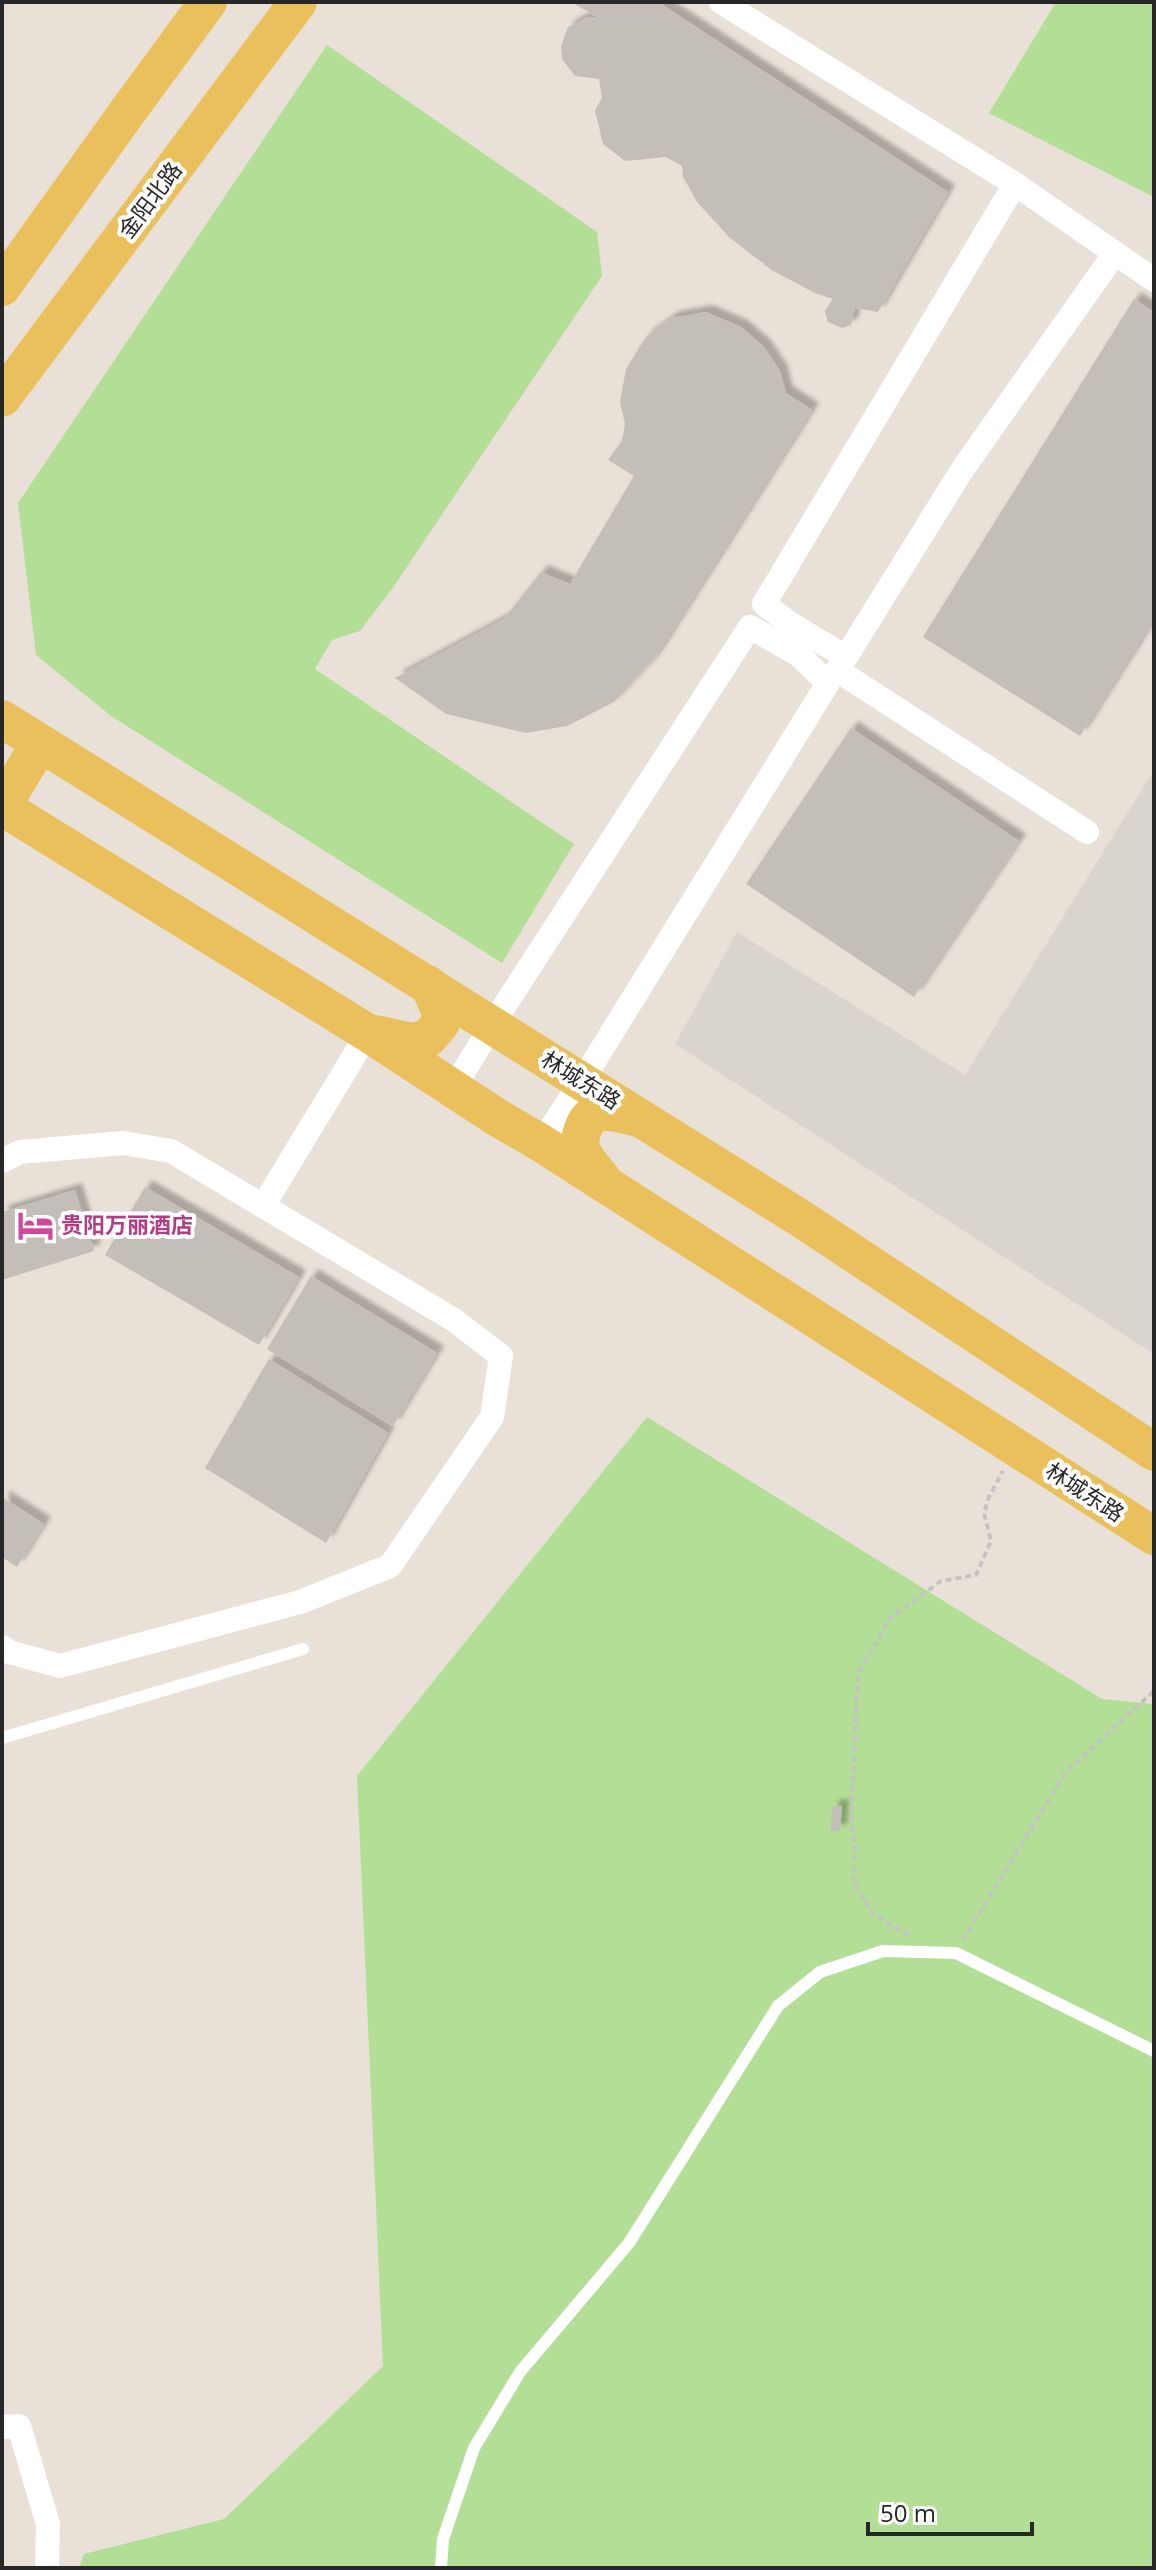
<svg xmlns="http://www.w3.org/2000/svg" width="1156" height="2570" viewBox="0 0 1156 2570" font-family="'Open Sans','Noto Sans SC',sans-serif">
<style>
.green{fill:#b3de96}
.plaza{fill:#dad4cf}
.building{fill:#c4beb8;filter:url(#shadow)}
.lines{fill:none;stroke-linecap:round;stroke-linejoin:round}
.path{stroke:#c3c3c3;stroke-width:4;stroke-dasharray:6 4;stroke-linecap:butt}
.service{stroke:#fff;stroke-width:12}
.minor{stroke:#fff;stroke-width:24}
.primary{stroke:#eac05d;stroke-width:38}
.labels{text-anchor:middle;stroke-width:8;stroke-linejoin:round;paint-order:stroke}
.street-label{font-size:22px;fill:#272727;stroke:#fff}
.hotel-label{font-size:22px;font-weight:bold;fill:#b23c85;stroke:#fff;text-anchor:start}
</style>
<defs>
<filter id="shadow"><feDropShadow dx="7" dy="-7" stdDeviation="2" flood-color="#0004"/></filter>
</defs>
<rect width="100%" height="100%" fill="#e9e1d8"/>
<!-- green -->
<g class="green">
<path d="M1056 2H1154V197L989 113Z"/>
<path d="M327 45 597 232 602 276 392 589 360 631 332 640 315 669 574 844 502 963 111 716 36 655 18 503Z"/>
<path d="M647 1417 1102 1699 1154 1704V2568H79L84 2554 224 2519 383 2366 357 1776Z"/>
</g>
<!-- plaza -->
<path class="plaza" d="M1154 770V1354L675 1044 737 932 965 1075Z"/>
<!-- building -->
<g class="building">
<path d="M571 2H658L948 192 878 312 855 308 851 325 842 328 828 322 825 311 833 299 815 293 773 271 730 238 697 202 683 177 682 166 666 157 625 161 603 144 595 110 602 98 599 79 575 76 562 59 561 46 568 27 586 18 597 17Z"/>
<path d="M1134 299 1154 312V619L1080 736 923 637Z"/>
<path d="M706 312 741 327 764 347 780 371 786 393 812 410 654 659 614 702 567 726 526 733 446 714 395 678 504 619 541 572 570 584 634 476 608 460 622 441 625 424 620 402 626 369 646 337 672 318Z"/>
<path d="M851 728 1019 841 914 997 746 884Z"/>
<path d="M145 1187 299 1277 259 1345 105 1255Z"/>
<path d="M75 1190 94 1251 2 1280V1212Z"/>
<path d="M311 1276 437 1353 393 1426 267 1349Z"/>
<path d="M269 1359 388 1433 326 1543 205 1468Z"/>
<path d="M2 1497 44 1524 17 1567 2 1557Z"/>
<path d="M842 1806 840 1831H831L832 1807Z"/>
</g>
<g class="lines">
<!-- path -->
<g class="path">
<path d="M909 1935 873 1914 853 1882 855 1851 851 1819 858 1674 890 1618 941 1581 976 1575 991 1541 984 1513 989 1497 1003 1471"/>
<path d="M963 1940 1066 1772 1154 1691"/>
</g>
<!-- service -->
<g class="service">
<path d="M2 1738 303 1649"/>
<path d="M441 2568 443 2539 474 2448 520 2372 629 2243 778 2006 820 1972 883 1951 956 1953 1154 2051"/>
</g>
<!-- minor -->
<g class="minor">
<path d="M721 2 1015 184 1154 280"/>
<path d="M1015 184 764 604 789 623 846 657 962 470 1115 253"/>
<path d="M837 670 1087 832"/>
<path d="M453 1089 492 1025 750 627 799 655 828 683 582 1081 541 1143"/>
<path d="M2 1161 20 1152 123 1143 171 1151 454 1320 501 1356 492 1417 390 1566 300 1602 60 1666 9 1652 2 1647"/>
<path d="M263 1206 368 1033"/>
<path d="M2 2427 19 2426 48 2524 47 2568"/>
</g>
<!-- primary -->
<g class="primary">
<path d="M2 287 128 111 208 2"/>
<path d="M2 398 298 2"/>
<path d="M2 719 800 1218 1154 1452"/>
<path d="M2 807 368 1033 498 1118 541 1143 1154 1536"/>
<path d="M2 807 40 743"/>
<path d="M375 1034 412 1042 428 1038 441 1023 442 1015 429 985"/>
<path d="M603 1180C596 1171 584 1159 581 1148 579 1143 581 1134 583 1129 592 1103 618 1113 638 1118"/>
</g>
</g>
<!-- icons -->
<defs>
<symbol id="hotel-bare" viewBox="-9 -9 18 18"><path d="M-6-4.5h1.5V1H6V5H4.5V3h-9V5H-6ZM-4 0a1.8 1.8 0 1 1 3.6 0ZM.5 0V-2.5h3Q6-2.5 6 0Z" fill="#d1479c" stroke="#fff" stroke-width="2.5" paint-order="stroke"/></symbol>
</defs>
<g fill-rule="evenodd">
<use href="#hotel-bare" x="10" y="1200" width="51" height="51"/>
</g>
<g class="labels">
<!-- street labels -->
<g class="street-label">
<text transform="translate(150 200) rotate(-53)" y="8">金阳北路</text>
<text transform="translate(581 1080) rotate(32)" y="8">林城东路</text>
<text transform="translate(1085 1492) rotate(33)" y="8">林城东路</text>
</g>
<!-- hotel labels -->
<g class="hotel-label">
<text x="61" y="1233">贵阳万丽酒店</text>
</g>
</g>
<!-- border -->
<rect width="1156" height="2570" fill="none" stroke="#272727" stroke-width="8"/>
<!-- scale -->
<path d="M868 2522v12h164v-12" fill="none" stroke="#272727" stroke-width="4"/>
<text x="880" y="2522" font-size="24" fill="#272727" stroke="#ffffff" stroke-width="6" paint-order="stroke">50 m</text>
</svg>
